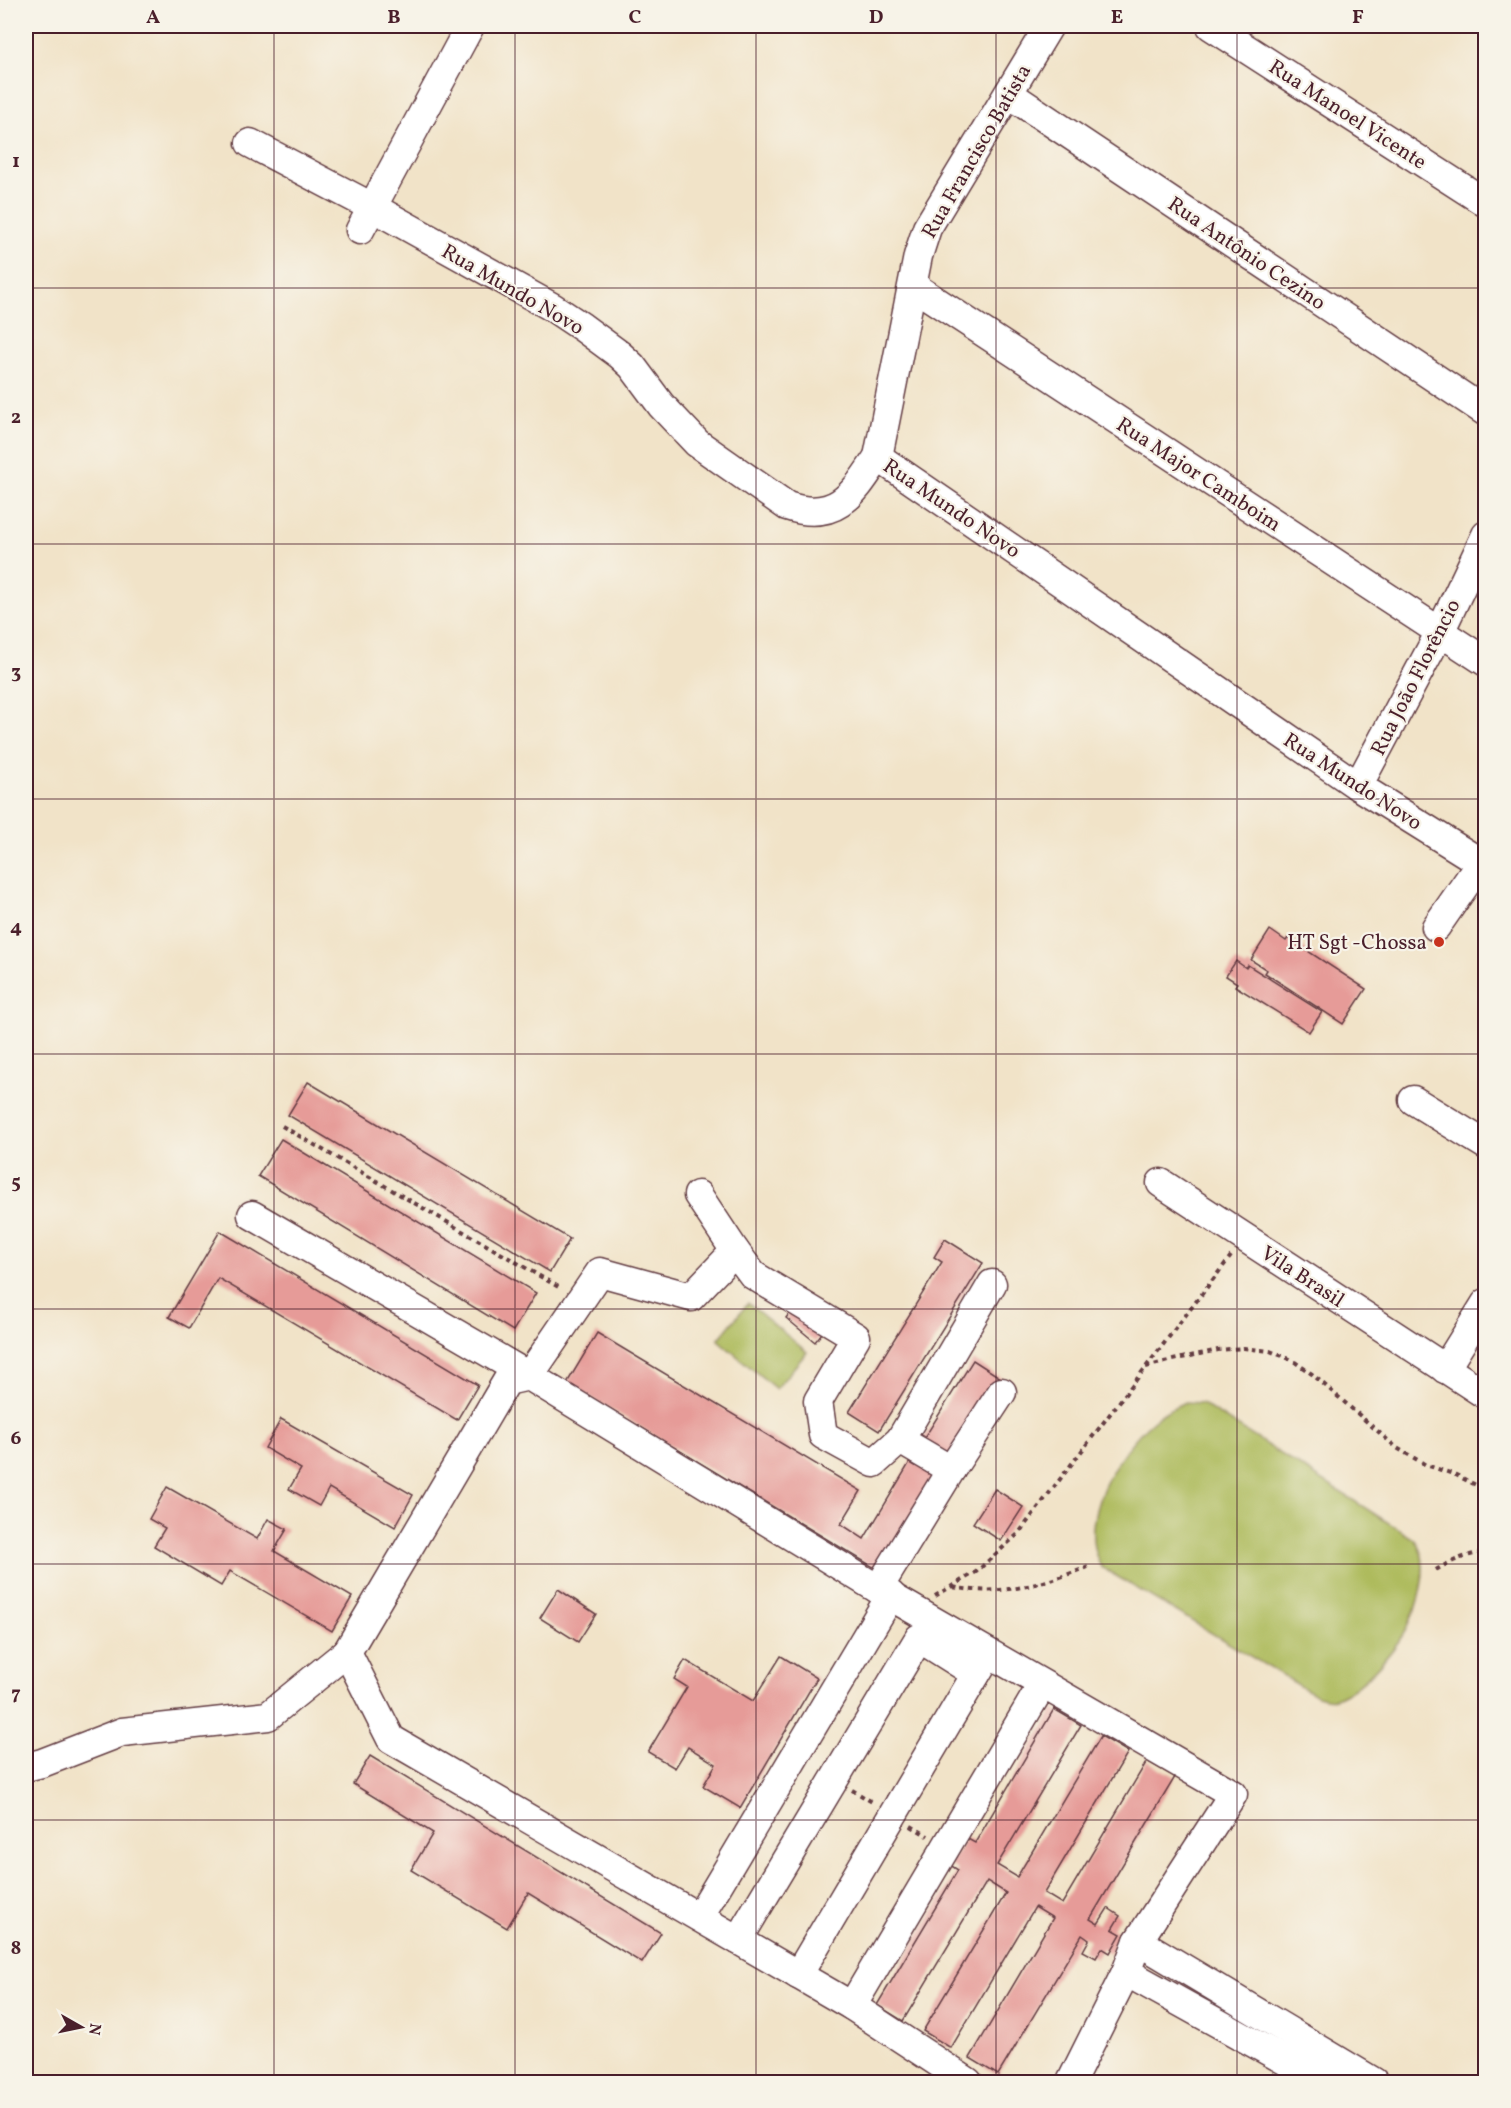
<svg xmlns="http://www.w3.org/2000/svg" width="1511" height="2108" viewBox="0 0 1511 2108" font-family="Vollkorn,serif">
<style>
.green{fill:#aebb5d;stroke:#7c6d44;stroke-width:1.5}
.building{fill:#e69b98}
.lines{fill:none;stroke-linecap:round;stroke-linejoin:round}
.minor-casing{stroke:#633c43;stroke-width:31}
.path{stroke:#633c43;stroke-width:4;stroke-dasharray:4.5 4.5;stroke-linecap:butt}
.minor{stroke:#fff;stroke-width:28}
.grid{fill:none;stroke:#4a1f2b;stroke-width:1.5;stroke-opacity:0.55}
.poi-dot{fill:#c8321e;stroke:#f7f3e8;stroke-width:2}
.labels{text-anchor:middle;stroke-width:4.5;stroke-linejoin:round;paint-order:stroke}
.street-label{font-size:21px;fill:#4a1f2b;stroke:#f7f3e8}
.poi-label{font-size:21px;fill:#4a1f2b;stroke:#f7f3e8;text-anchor:end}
.neatline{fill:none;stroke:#4a1f2b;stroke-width:2}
.grid-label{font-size:20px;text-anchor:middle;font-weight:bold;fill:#4a1f2b}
</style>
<rect width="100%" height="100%" fill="#f7f3e8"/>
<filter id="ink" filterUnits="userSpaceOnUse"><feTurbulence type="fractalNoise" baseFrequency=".0167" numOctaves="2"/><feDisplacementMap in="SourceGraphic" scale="12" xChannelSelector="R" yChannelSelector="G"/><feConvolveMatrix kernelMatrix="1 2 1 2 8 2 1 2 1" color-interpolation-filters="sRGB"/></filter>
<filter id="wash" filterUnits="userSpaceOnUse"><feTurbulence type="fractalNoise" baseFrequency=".008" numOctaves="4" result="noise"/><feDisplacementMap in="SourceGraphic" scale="24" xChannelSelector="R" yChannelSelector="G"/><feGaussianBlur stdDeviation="1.35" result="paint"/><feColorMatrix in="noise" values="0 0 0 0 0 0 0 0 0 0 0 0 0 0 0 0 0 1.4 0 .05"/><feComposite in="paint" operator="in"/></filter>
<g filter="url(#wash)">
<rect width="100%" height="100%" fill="#f1e3c8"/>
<!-- green -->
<g class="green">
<path d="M748 1303 807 1352 776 1389 718 1340Z"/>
<path d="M1185 1402 1201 1403 1414 1539C1433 1560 1418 1609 1405 1631 1392 1654 1360 1690 1335 1698 1329 1700 1323 1697 1317 1696L1101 1567C1075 1520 1117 1451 1154 1420 1163 1412 1174 1407 1185 1402Z"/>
</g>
<g id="blocks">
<!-- building -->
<g class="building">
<path d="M1270 930 1286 941 1288 938 1366 989 1343 1024 1265 973 1267 970 1251 960Z"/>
<path d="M1236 961 1246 968 1248 965 1322 1012 1309 1032 1235 986 1237 983 1226 976Z"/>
<path d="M308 1082 570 1239 550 1272 288 1115Z"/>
<path d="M281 1139 536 1293 513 1331 258 1176Z"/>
<path d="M220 1231 478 1385 457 1420 218 1278 189 1328 169 1317Z"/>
<path d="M945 1239 983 1263 879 1431 849 1412 942 1262 934 1257Z"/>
<path d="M796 1305 825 1329 815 1342 786 1318Z"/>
<path d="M597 1333 861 1491 841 1524 864 1539 913 1457 944 1474 885 1574 567 1383Z"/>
<path d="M973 1360 1004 1380 953 1459 923 1440Z"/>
<path d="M281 1419 413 1495 395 1527 329 1488 319 1506 289 1489 301 1469 265 1448Z"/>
<path d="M167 1487 257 1539 268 1519 287 1529 274 1551 352 1597 332 1631 230 1571 221 1586 154 1546 165 1528 149 1519Z"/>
<path d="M995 1489 1023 1507 1001 1541 973 1523Z"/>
<path d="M558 1589 596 1614 578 1642 540 1618Z"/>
<path d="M781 1656 817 1678 740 1808 703 1786 716 1764 688 1747 675 1768 648 1752 687 1687 674 1679 685 1660 753 1701Z"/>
<path d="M1054 1709 1081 1725 997 1865 1017 1877 1101 1736 1128 1752 1044 1893 1062 1904 1147 1761 1175 1777 1090 1919 1098 1924 1108 1908 1120 1916 1112 1929 1121 1934 1110 1953 1102 1948 1096 1958 1083 1951 1089 1940 1082 1935 998 2075 970 2058 1053 1918 1035 1907 951 2048 923 2031 1006 1893 987 1881 903 2021 877 2005 958 1870 950 1865 966 1838 975 1843Z"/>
<path d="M370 1756 661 1933 642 1963 528 1893 507 1928 411 1870 433 1833 353 1784Z"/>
</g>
</g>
</g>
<g filter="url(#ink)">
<use href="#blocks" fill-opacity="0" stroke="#633c43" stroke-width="1.5"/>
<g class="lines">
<defs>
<g id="minor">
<path d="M1211 26 1486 203"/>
<path d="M1009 94 1486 412"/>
<path d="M250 143 372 207 552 307 582 327 620 355 632 366 661 405 697 443 787 506C837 523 854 493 878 457L1358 786 1486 866"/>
<path d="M360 230 470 26"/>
<path d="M913 286 1486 662"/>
<path d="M878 457 918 256 927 228 1049 26"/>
<path d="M1358 786 1440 632 1486 535"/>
<path d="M1436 927 1486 855"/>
<path d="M1413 1100 1486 1145"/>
<path d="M1161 1183 1486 1395"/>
<path d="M698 1195 735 1251"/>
<path d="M252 1215 529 1376 600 1272 691 1297 735 1251 753 1275 856 1337 818 1401 823 1435 874 1463 900 1440 992 1284"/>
<path d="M1445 1369 1486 1303"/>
<path d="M900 1440 951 1470"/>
<path d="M878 1589 951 1470 1002 1392"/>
<path d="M26 1767 42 1763 122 1732 268 1716 347 1652"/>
<path d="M699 1917 891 1595"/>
<path d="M738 1940 919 1638 976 1674"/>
<path d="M1138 1941 1374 2082"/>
<path d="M1126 1972 1324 2082"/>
<path d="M798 1975 985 1659"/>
<path d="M852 2006 1042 1685"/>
<path d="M968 2082 852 2006 391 1739 347 1652 507 1381 529 1376 878 1589 1233 1794 1138 1941 1126 1972 1071 2082"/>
</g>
</defs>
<!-- minor casing -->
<use href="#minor" class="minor-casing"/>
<!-- path -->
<g class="path">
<path d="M282 1126 562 1289"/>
<path d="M1146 1367 1168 1361 1218 1350 1244 1348 1270 1351 1292 1360 1312 1374 1397 1448 1426 1465 1456 1475 1478 1486 1486 1488"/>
<path d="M1436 1570C1451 1561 1468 1554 1486 1552"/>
<path d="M953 1587C1000 1597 1044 1584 1088 1567"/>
<path d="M935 1596 976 1572 1018 1534 1231 1256"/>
<path d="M852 1790 874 1803"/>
<path d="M911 1826 928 1836"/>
</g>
<!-- minor -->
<use href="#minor" class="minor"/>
</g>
</g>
<!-- grid -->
<path class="grid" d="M274 26V2082M515 26V2082M756 26V2082M996 26V2082M1237 26V2082M26 288H1486M26 544H1486M26 799H1486M26 1054H1486M26 1309H1486M26 1564H1486M26 1820H1486"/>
<!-- markers -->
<circle class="poi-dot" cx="1439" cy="942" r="6"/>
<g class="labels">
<!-- street labels -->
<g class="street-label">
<text transform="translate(1348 114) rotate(33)" y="7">Rua Manoel Vicente</text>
<text transform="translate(976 151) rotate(-60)" y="7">Rua Francisco Batista</text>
<text transform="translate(1247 253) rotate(34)" y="7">Rua Antônio Cezino</text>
<text transform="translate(513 289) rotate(30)" y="7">Rua Mundo Novo</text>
<text transform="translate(1199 474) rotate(33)" y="7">Rua Major Camboim</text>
<text transform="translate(952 508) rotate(34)" y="7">Rua Mundo Novo</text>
<text transform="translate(1415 677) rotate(-63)" y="7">Rua João Florêncio</text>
<text transform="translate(1353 781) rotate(33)" y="7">Rua Mundo Novo</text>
<text transform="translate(1303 1276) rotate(33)" y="7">Vila Brasil</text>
</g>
<!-- poi labels -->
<g class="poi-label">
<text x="1427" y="949">HT Sgt -Chossa</text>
</g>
</g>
<!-- margin -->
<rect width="1511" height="2108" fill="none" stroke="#f7f3e8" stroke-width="66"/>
<!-- north arrow -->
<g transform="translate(81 2027) rotate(99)" stroke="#f7f3e8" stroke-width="4.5" paint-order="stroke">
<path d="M0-4.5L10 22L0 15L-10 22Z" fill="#4a1f2b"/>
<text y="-9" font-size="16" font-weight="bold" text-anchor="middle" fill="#4a1f2b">N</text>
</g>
<rect x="33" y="33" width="1445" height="2042" class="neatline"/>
<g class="grid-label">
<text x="153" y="23">A</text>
<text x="394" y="23">B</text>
<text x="635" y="23">C</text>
<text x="876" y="23">D</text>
<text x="1117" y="23">E</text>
<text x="1358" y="23">F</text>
<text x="16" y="167">1</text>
<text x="16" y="423">2</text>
<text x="16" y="678">3</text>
<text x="16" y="933">4</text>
<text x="16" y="1188">5</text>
<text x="16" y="1444">6</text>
<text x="16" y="1699">7</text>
<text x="16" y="1954">8</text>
</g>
</svg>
